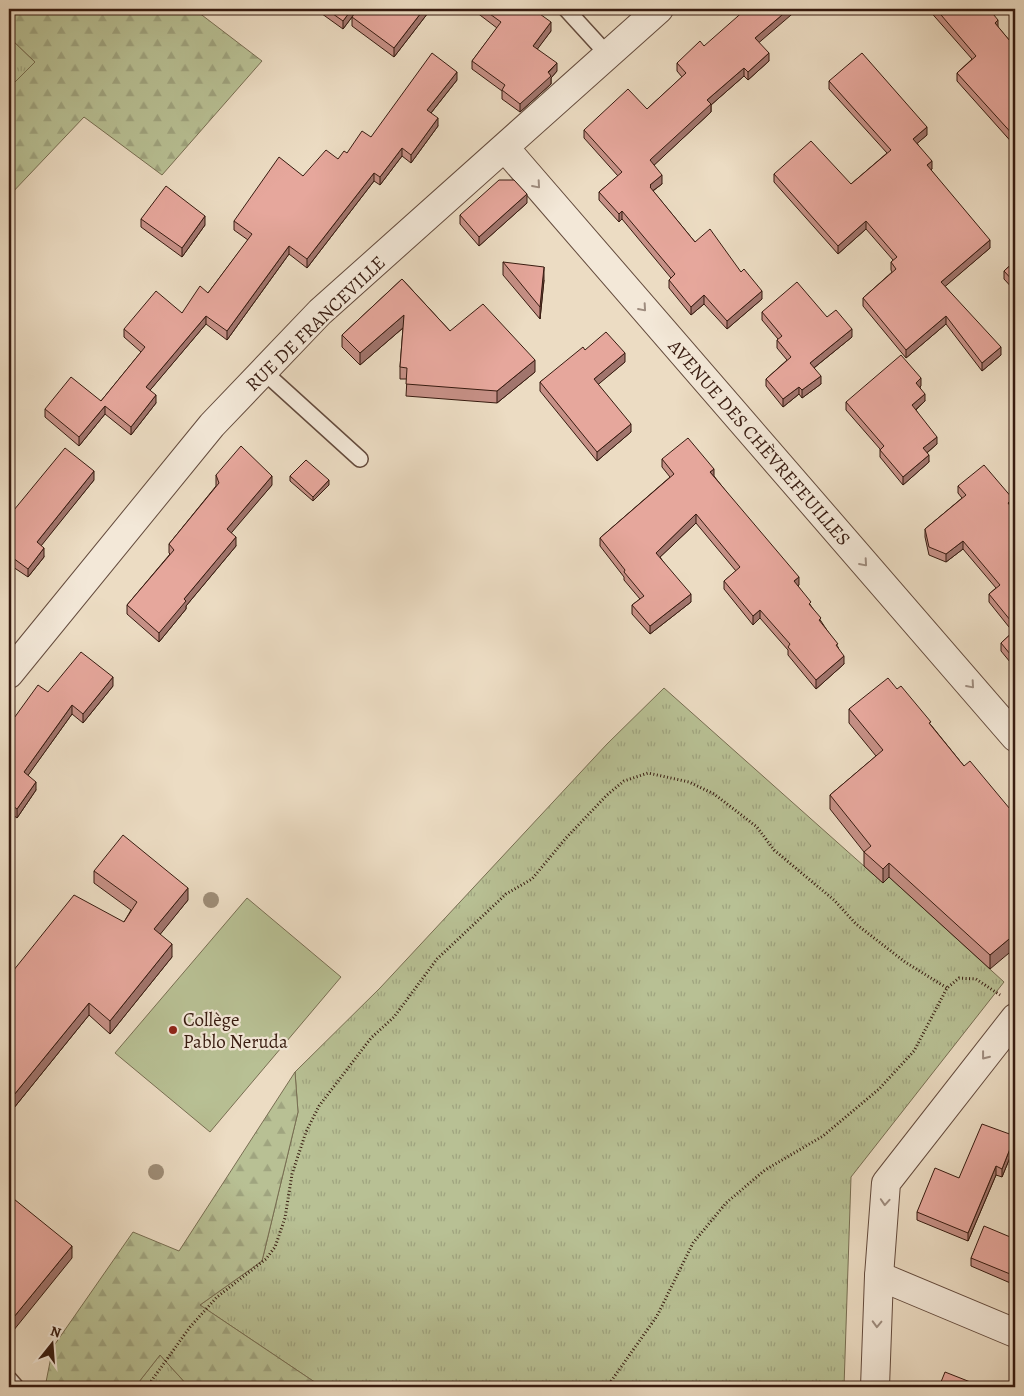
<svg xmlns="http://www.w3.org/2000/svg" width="1024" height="1396" viewBox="0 0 1024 1396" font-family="Alegreya,serif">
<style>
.grass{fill:url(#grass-tufts);stroke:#786e52}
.forest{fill:url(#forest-firs);stroke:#786e52}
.park{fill:#b8c094;stroke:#786e52}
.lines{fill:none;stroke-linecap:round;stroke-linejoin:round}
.service-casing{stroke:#644b3d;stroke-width:18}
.minor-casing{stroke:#644b3d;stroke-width:30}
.tertiary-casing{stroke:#644b3d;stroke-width:30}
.path{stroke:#371b10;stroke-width:3;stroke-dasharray:1 2.5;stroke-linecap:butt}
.service{stroke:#f3e8d8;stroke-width:15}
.minor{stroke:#f3e8d8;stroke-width:28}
.tertiary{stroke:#f3e8d8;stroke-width:28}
.tree{fill:#9e8d77}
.wall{fill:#c69086;stroke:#371b10}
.shaded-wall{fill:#a1756d;stroke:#371b10}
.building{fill:#e6a79c;stroke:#371b10}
.oneway{stroke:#9e8c7e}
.poi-dot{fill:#8f2418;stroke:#f3e8d8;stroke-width:2}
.labels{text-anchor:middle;stroke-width:4.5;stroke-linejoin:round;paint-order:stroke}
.street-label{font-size:19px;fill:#371b10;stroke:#f3e8d8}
.poi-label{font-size:19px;fill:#371b10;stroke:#f3e8d8;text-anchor:start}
</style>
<defs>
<pattern id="grass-tufts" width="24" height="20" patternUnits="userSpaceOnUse" patternTransform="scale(1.25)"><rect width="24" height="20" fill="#b8c094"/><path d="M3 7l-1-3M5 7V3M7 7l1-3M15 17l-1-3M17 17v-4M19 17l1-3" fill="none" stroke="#9fa47f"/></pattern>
<pattern id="forest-firs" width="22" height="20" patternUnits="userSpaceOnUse" patternTransform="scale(1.25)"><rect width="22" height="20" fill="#b8c094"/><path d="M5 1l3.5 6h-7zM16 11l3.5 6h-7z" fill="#9fa47f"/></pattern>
</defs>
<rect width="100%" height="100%" fill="#ecdcc3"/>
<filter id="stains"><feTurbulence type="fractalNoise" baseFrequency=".004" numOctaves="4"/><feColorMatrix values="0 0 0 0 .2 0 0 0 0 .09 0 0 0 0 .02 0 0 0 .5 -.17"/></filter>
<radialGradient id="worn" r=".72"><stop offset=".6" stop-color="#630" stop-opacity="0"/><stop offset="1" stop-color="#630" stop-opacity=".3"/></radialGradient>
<!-- grass -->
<g class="grass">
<path d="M9 37 35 62 9 88Z"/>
<path d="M664 688 883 883 889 877 1004 982 851 1177 844 1387H322L200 1305 262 1261 298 1112 295 1072 380 988 607 744Z"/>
<path d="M160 1355 189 1387H135Z"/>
</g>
<!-- forest -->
<g class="forest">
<path d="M9 9H194L262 61 162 175 84 117 9 196V88L35 62 9 37Z"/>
<path d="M295 1072 298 1112 262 1261 200 1305 322 1387H189L160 1355 135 1387H45L53 1347 133 1232 179 1251Z"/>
</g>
<!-- park -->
<path class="park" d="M247 898 341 977 210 1132 115 1053Z"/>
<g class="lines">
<defs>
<g id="service">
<path d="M566 9 608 55"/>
<path d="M263 371 360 459"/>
<path d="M9 1379 16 1387"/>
</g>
<g id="minor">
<path d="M505 148 1015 737"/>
<path d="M879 1276 1015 1333"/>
<path d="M875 1387 879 1276 886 1183 1015 1018"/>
</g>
<path id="tertiary" d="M9 674 212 425 320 312 659 9"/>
</defs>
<!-- service casing -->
<use href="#service" class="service-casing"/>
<!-- minor casing -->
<use href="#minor" class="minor-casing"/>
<!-- tertiary casing -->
<use href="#tertiary" class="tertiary-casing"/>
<!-- path -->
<g class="path">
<path d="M147 1387 190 1327 217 1297 266 1259 275 1247 285 1218 292 1174 306 1132 319 1106 371 1038 394 1017 437 959 506 894 532 879 566 838 607 795 624 781 648 773 689 782 714 794 757 827 774 850 834 900 856 924 905 962 947 988"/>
<path d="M607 1387 657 1316 693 1243 726 1203 765 1170 823 1136 879 1089 914 1051 947 988 959 978 976 979 1000 995"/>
</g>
<!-- service -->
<use href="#service" class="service"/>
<!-- minor -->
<use href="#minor" class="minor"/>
<!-- tertiary -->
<use href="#tertiary" class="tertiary"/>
</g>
<!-- trees -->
<g class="tree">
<circle cx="211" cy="900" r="8"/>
<circle cx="156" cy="1172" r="8"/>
</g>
<!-- wall -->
<g class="wall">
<path d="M318 9H431L394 57 352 26V17L343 29 318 11Z"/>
<path d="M472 9H533L551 31 537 49 557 71 551 78V84L520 112 502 99V91L472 69V61L497 28Z"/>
<path d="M928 9H989L998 27 1015 47V146L957 81V73L972 59Z"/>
<path d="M759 43 769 61 748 80 744 76 711 105V112L654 165 662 184 653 191 695 242 741 272 762 299 727 329 704 304 691 315 669 288V280L671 278 622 219 619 222 599 200V192L618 176 584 138V130L647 109 682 77 677 71V63L704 46Z"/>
<path d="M457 80 431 113 438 126 411 163 402 156 380 185 374 181 307 268 289 254 227 340 206 324 150 390 156 403 131 435 105 414 79 446 45 417V409L101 401 141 352 124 337V329L182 313 208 293 248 240 234 230V221L303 176 338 159 347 153Z"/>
<path d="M829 81 927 135 917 143 932 169 931 170 990 248 945 286 1001 355 982 371 946 324 906 358 863 306V298L892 272 891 270V262L893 260 866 229 838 254 774 182V174L851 184 887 153 829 89Z"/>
<path d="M527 203 479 246 460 224V215Z"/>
<path d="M141 219 205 225 182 257 141 227Z"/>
<path d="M1015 261V291L1004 279V271Z"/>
<path d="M503 262 544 280 540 319 503 275Z"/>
<path d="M402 279 450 331 535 372 497 403 406 396 407 379H400V367L403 328 360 365 342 347V335Z"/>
<path d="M762 312 827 317 852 337 814 368 821 384 802 398 799 394 783 407 766 386V379L787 360 777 348V340L778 339 762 320Z"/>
<path d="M585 350 625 362 598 384 631 432 597 461 540 391V382Z"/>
<path d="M921 386 920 387 925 401 916 410 937 444 927 453 929 462 903 485 880 457V449L846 410V402Z"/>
<path d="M662 459 714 476 799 585 798 586 838 647 844 664 816 689 788 655V650L760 618 753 625 724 589V581L736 571 696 523 660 557 691 602 650 634 632 614V605L640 599 624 580V577L600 546V538L670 477 662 467Z"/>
<path d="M216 475 272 485 231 532 236 546 186 606V609L159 642 127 614V605L170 554 169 553V544L216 486Z"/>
<path d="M290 476 329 485 313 501 290 481Z"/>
<path d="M94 480 41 545 44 557 28 577 13 567 9 572V516Z"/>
<path d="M958 486 1013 507 1012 508 1015 512V668L1001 651V643L1013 632 989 602V594L996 588 963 549 946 562 929 555 925 537V529L962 498 958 493Z"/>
<path d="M113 686 83 723 72 714 28 775 36 790 17 818 9 812V725L48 692Z"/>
<path d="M897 689 931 725 964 766 1015 815 990 969 889 877 883 883 864 866V852L830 809V795L876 756 849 723V709Z"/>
<path d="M94 871 188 900 160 934 172 957 110 1034 89 1015 9 1114V976L124 922 131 910 94 883Z"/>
<path d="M1015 1071V1086L1013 1084V1076Z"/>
<path d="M1015 1145 1002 1177 996 1175 968 1241 917 1220V1212L959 1178Z"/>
<path d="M1015 1239V1285L971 1266V1258Z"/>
</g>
<!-- shaded-wall -->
<g class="shaded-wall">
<path d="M352 9H358L343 29V21Z"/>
<path d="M424 9H431L394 57V48Z"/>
<path d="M789 9H798L755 46V38Z"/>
<path d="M998 20V28L995 23Z"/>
<path d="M551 22V31L533 55V46Z"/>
<path d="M769 53V61L748 80V72Z"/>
<path d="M557 63V71L551 78V84L520 112V104Z"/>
<path d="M744 68V76L711 105V112L650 169V160L707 100Z"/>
<path d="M457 72V80L427 118V110Z"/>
<path d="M438 118V126L411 163V155Z"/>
<path d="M927 127V135L913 147V139Z"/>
<path d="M402 148V156L380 185V177Z"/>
<path d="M932 161V169L927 173V165Z"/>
<path d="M374 173V181L307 268V259Z"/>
<path d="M662 175V184L651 192V194L650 185Z"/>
<path d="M527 194V203L479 246V237Z"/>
<path d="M622 211V219L619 222V214Z"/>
<path d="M205 216V225L182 257V248Z"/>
<path d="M866 221V229L838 254V246Z"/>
<path d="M990 240V248L941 290V282Z"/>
<path d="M289 246V254L227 340V331Z"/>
<path d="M544 267V280L540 319V307Z"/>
<path d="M762 291V299L727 329V321Z"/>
<path d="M704 295V304L691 315V307Z"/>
<path d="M404 315V327L360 365V353Z"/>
<path d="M206 316V324L146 395V387Z"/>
<path d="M946 316V324L906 358V350Z"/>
<path d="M852 329V337L810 371V363Z"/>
<path d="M1001 347V355L982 371V363Z"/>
<path d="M625 353V362L594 388V379Z"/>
<path d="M535 360V372L497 403V391Z"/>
<path d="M821 376V384L802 398V390Z"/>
<path d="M921 378V386L916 390V383Z"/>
<path d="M799 387V394L783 407V399Z"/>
<path d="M925 394V401L912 413V405Z"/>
<path d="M156 395V403L131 435V427Z"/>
<path d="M105 406V414L79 446V437Z"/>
<path d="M631 424V432L597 461V452Z"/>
<path d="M937 437V444L923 456V448Z"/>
<path d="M929 455V462L903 485V477Z"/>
<path d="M714 469V477L710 472Z"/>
<path d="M94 471V480L37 551V542Z"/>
<path d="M272 476V485L227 538V529Z"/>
<path d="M329 480V485L313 501V497Z"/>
<path d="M1013 499V507L1008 511V503Z"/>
<path d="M696 514V523L656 561V553Z"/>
<path d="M236 537V546L186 606V609L159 642V633L184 599Z"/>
<path d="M963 541V549L946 562V554Z"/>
<path d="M44 548V557L28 577V569Z"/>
<path d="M13 558V567L9 572V564Z"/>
<path d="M799 577V585L794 589V581Z"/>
<path d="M691 594V602L650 634V626Z"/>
<path d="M760 610V618L753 625V616Z"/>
<path d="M844 656V664L816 689V680Z"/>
<path d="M113 677V686L83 723V714Z"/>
<path d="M72 705V714L24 781V772Z"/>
<path d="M36 782V790L17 818V809Z"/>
<path d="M889 863V877L883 883V869Z"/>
<path d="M14 866V875L9 881V873Z"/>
<path d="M188 888V900L154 942V929Z"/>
<path d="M1015 934V948L990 969V955Z"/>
<path d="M172 944V957L110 1034V1021Z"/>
<path d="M89 1003V1015L9 1114V1101Z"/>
<path d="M1015 1136V1145L1002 1177V1169Z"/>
<path d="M996 1166V1175L968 1241V1233Z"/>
<path d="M72 1246V1258L9 1336V1323Z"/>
</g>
<!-- building -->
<g class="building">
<path d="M326 9H352L343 21Z"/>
<path d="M358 9H424L394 48 352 17Z"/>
<path d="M483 9H533L551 22 533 46 557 63 548 72 551 76 520 104 502 90 505 85 472 61 501 22Z"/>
<path d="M746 9H789L755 38 769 53 748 72 744 68 707 100 711 104 650 160 662 175 650 185 651 186 650 187 695 242 710 229 741 272 744 269 762 291 727 321 704 295 691 307 669 280 675 274 622 211 619 214 599 192 622 172 584 130 628 89 647 109 686 73 677 63 700 41 704 46Z"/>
<path d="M936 9H989L998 20 995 23 1015 47V137L957 73 976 56Z"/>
<path d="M432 53 457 72 427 110 438 118 411 155 402 148 380 177 374 173 307 259 289 246 227 331 206 316 146 387 156 395 131 427 105 406 79 437 45 409 71 377 101 401 145 347 124 329 156 291 182 313 200 286 208 293 252 234 234 221 279 157 303 176 326 150 338 159 344 151 347 153 362 131 371 137Z"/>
<path d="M862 53 927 127 913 139 932 161 927 165 990 240 941 282 1001 347 982 363 946 316 906 350 863 298 896 269 891 262 897 257 866 221 838 246 774 174 811 141 851 184 891 150 829 81Z"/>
<path d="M499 180H514L527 194 479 237 460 215Z"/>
<path d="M166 186 205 216 182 248 141 219Z"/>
<path d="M1015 261V283L1004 271Z"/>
<path d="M503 262 544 267 540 307Z"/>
<path d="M402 279 450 331 483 304 535 360 497 391 406 384 407 368 400 367 404 315 360 353 342 335Z"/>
<path d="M797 282 827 317 836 310 852 329 810 363 821 376 802 390 799 387 783 399 766 379 791 357 777 340 782 336 762 312Z"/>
<path d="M606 332 625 353 594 379 631 424 597 452 540 382 583 347 585 350Z"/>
<path d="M901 355 921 378 916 383 925 394 912 405 937 437 923 448 929 455 903 477 880 450 884 446 846 402Z"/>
<path d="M688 438 714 469 710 472 799 577 794 581 811 602 809 604 821 618 819 620 838 644 836 645 844 656 816 680 788 647 790 644 760 610 753 616 724 581 740 567 696 514 656 553 691 594 650 626 632 605 644 596 624 572 625 570 600 538 674 474 662 459Z"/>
<path d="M241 446 272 476 227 529 236 537 184 599 186 601 159 633 127 605 174 550 169 544 219 483 216 475Z"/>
<path d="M65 448 94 471 37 542 44 548 28 569 13 558 9 564V516Z"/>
<path d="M306 460 329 480 313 497 290 476Z"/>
<path d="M984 465 1013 499 1008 503 1015 512V626L989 594 1000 585 963 541 946 554 929 547 925 529 966 495 958 486Z"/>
<path d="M1015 630V660L1001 643Z"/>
<path d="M81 652 113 677 83 714 72 705 24 772 36 782 17 809 9 803V753L11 749 9 747V725L38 685 48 692Z"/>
<path d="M888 678 897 689 901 686 931 722 929 723 964 766 970 761 1015 815V934L990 955 889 863 883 869 864 852 871 846 830 795 883 750 849 709Z"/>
<path d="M123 835 188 888 154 929 172 944 110 1021 89 1003 9 1101V976L74 895 124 922 137 902 94 871Z"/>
<path d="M9 864 14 866 9 873Z"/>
<path d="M1015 1071V1077L1013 1076Z"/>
<path d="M982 1124 1015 1136 1002 1169 996 1166 968 1233 917 1212 935 1168 959 1178Z"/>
<path d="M9 1195 72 1246 9 1323Z"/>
<path d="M984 1226 1015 1239V1276L971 1258Z"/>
<path d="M945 1372 983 1387H939Z"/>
</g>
<!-- one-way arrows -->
<defs><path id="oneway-chevron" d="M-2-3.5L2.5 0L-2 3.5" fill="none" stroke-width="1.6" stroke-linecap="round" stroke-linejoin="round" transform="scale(1.25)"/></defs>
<g class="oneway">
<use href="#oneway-chevron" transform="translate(537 185) rotate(49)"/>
<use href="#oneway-chevron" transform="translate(643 308) rotate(49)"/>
<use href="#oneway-chevron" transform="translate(864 563) rotate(49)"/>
<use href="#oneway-chevron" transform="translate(971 685) rotate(49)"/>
<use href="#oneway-chevron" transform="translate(985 1056) rotate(128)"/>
<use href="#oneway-chevron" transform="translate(885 1202) rotate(94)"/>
<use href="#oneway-chevron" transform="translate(877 1324) rotate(92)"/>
</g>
<!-- markers -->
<circle class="poi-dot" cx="173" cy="1030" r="5"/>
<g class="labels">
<!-- street labels -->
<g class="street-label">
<text transform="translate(315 323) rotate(-44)" y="7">RUE DE FRANCEVILLE</text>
<text transform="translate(760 442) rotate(49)" y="7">AVENUE DES CHÈVREFEUILLES</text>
</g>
<!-- poi labels -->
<g class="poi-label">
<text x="183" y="1026">Collège<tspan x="183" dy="22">Pablo Neruda</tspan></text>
</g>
</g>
<!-- margin -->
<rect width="1024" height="1396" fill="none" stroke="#ecdcc3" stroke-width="30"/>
<rect x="10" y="10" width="1004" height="1376" fill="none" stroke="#371b10" stroke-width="2.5"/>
<rect x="15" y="15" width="994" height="1366" fill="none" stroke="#371b10"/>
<!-- north arrow -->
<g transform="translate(52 1344) rotate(17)" stroke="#f3e8d8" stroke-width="4" paint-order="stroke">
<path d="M0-4L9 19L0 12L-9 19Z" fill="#371b10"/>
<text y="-8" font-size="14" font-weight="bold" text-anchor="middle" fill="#371b10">N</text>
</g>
<rect width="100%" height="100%" filter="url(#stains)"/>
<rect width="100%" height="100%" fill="url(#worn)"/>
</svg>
